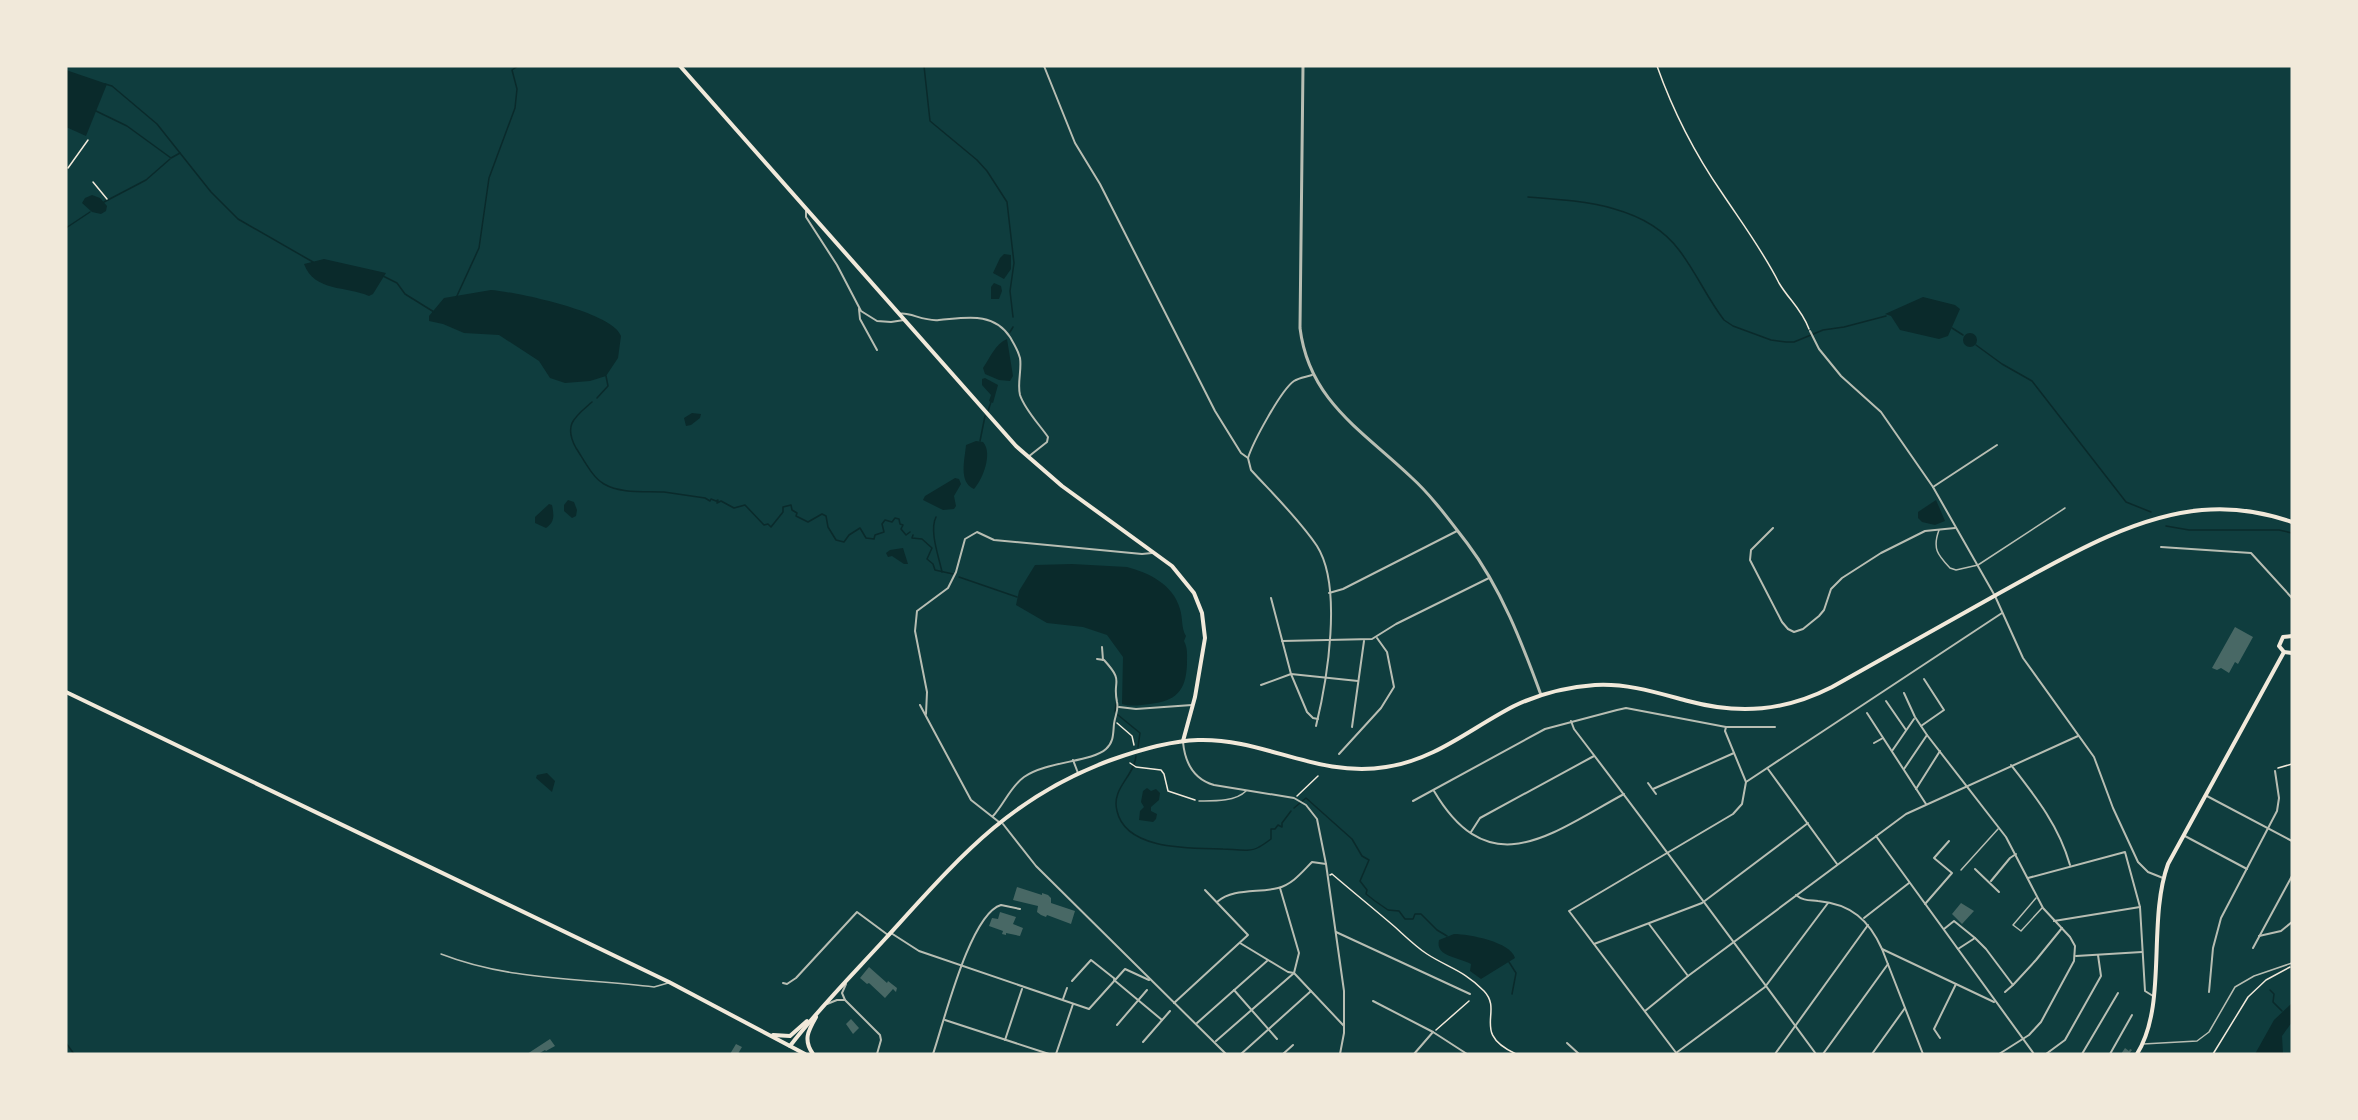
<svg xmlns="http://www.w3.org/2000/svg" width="2358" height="1120" viewBox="0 0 2358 1120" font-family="Manrope,sans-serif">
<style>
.water{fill:#0a2a2b}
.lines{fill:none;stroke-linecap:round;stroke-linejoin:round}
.stream{stroke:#0a2a2b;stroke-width:1.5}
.building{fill:#486865}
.path{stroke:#f1e9da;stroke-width:1.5}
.service{stroke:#b8beb3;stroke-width:1.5}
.minor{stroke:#b8beb3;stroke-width:2}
.tertiary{stroke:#b8beb3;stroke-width:3}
.secondary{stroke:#f1e9da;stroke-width:4}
.primary{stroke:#f1e9da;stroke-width:4}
</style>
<rect width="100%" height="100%" fill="#0f3d3e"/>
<!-- water -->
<g class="water">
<path d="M66 70 107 84 86 136 66 127Z"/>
<path d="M92 195 100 198 107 206 106 211 101 214 92 212 82 203 85 198Z"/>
<path d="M1004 254 1011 255V269L1004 279 993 273 1000 258Z"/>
<path d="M324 259 386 273 373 294 369 296C347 286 314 292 304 264Z"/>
<path d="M994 283 1001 286 1002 291 999 299H991V287Z"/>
<path d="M491 290C516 292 613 312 621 336L618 358 606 376 590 381 565 383 550 378 539 361 499 335 464 333 443 324 429 321V316L444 298Z"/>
<path d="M1923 297 1955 305 1960 309 1948 336 1939 339 1900 330 1891 316 1885 314Z"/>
<circle cx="1970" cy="340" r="7"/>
<path d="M1007 339 1013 376 1010 381 999 380 985 374 983 368C990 358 995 344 1007 339Z"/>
<path d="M985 378 998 385 993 403 989 401 991 395 982 385V379Z"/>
<path d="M692 413 701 414 700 418 691 425 686 426 684 418Z"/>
<path d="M976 441 983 442C993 453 983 479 974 489 958 482 965 459 966 445Z"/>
<path d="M955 478 959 479 961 484 954 496 956 506 954 509 943 510 923 500 925 496Z"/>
<path d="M568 500 574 502 577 510 576 516 572 518 564 511V505Z"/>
<path d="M1936 500 1945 521 1935 525 1922 522 1918 518V512Z"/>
<path d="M549 504 552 505C554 515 555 522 546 528L535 523V517Z"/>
<path d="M903 548 908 564H904L892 556 888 557 886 553 890 550Z"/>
<path d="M1072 564 1127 567C1149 573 1173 584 1180 609 1183 618 1181 628 1186 636L1184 641C1188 648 1187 656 1187 664 1186 691 1176 701 1150 704 1140 705 1132 707 1122 704L1123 657 1107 635 1083 627 1047 623 1016 605 1019 591 1035 565Z"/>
<path d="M547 773 555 781 552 792 536 778 537 775Z"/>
<path d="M1147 788 1151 791 1156 789 1160 793 1159 800 1151 807V811L1157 814 1156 819 1153 822 1139 820 1140 811 1144 807 1141 802 1143 791Z"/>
<path d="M1454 934C1469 934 1511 942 1515 958L1481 979 1470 971 1471 964C1459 957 1435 957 1439 940Z"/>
<path d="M2292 1003V1022L2282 1036 2283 1054H2255L2274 1020Z"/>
</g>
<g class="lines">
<!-- stream -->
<g class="stream">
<path d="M924 66 930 121 977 160 987 171 1007 202 1014 263 1010 291 1013 317"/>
<path d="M105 84 112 86 157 124 180 153"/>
<path d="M96 111 127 126 171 158 180 153 211 192 238 219 313 262"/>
<path d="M1528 197C1580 201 1645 204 1679 250 1696 272 1707 298 1724 320L1733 326 1771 340 1786 342H1794L1823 330 1844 327 1886 316"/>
<path d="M104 202 146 180 170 159"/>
<path d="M66 228 90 212"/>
<path d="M383 276 397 283 405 294 434 312"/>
<path d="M456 298 479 248 489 178 515 108 517 89 512 70 518 66"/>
<path d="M1952 328 1963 335"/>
<path d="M1010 332 1013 327"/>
<path d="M1976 345 2002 364 2032 381 2126 502 2151 512"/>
<path d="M597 398 608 386 606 376"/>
<path d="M592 402C575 417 563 424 576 448 584 460 592 477 604 484 621 494 645 491 664 492 678 494 691 496 705 498L710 501 711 499 716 501 718 500 717 503 721 501 734 508 745 505 764 525 768 524 771 527 783 512V507L791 505 792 510 797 513 796 516 808 522 822 514 826 516 828 527 836 540 844 542 849 535 860 528 866 538 874 539 875 535 884 532 882 524 885 520 892 522 895 518 899 519 900 524 903 525 901 529 906 535 910 532"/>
<path d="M988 411 991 402"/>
<path d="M980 441 985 416"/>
<path d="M936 517C929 531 939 557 942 572"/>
<path d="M2166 526 2189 530H2279L2292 533"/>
<path d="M913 535 912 538 922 539 932 548 927 559 933 564 935 570 953 574"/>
<path d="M959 577 1017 597"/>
<path d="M1115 712 1116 704"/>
<path d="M1118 715 1140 733 1138 747"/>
<path d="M1136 756C1134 777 1111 788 1117 811 1126 851 1192 848 1223 849 1234 849 1250 853 1259 847 1263 845 1267 842 1271 839V829H1275L1278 825 1282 827V823L1291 811"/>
<path d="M1294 808 1306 798 1352 839 1362 856 1369 860 1360 881 1367 890 1366 894 1375 901 1388 910 1399 911 1405 919H1413L1415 914H1421L1437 930 1447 936"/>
<path d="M1509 962 1516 973 1512 994"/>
<path d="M2270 990 2274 994 2273 1002 2282 1011"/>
<path d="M66 1043 74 1054"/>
</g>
</g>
<!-- building -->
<g class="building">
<path d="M2235 627 2253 637 2238 664 2235 662 2229 673 2221 668 2217 670 2212 668Z"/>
<path d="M1017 887 1042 895V893L1048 895 1051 898V903L1075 911 1071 924 1047 915 1046 917 1041 915 1037 912 1038 906 1013 900Z"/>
<path d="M1961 903 1974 911 1962 924 1952 914Z"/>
<path d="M1000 912 1016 917 1013 924 1023 928 1020 936 1006 933V935L1002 934 1003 931 989 926 992 918 998 919Z"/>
<path d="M869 967 887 983 888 981 897 988 896 992 893 989 885 998 869 983 867 984 860 978Z"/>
<path d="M851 1019 859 1028 853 1034 846 1024Z"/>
<path d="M550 1039 555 1046 546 1051 545 1050 538 1054H527Z"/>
<path d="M736 1044 742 1047 739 1052 738 1054H730Z"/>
<path d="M2125 1048 2129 1051 2130 1049 2132 1050 2129 1054H2121Z"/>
</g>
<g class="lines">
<!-- path -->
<g class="path">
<path d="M1657 66C1673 111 1695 154 1722 193 1742 223 1763 251 1779 283 1789 300 1801 308 1809 329"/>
<path d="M68 168 88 140"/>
<path d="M93 182 107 199"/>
<path d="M1117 723 1132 736 1134 745"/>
<path d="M1130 763 1136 767 1161 770 1164 774 1168 791 1195 800"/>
<path d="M2278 768 2292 764"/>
<path d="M1297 796 1318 776"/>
<path d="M1330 875 1332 874C1353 892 1374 909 1395 927 1405 936 1415 946 1427 954 1447 967 1465 971 1484 991 1504 1012 1470 1033 1516 1054"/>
<path d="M1436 1030 1469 1001"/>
<path d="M2213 1054 2248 997 2266 980 2290 967"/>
</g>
<!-- service -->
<g class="service">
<path d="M1939 530C1932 549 1938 555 1950 568L1956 570 1978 565 2065 508"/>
<path d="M1199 801C1213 801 1235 802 1246 791"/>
<path d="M1961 870 1998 829"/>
<path d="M2036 898 2013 925 2021 931 2042 908"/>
<path d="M441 954C510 981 583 978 654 987L668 983"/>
<path d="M2143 1044 2197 1041 2209 1032 2235 987 2254 976 2292 963"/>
</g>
<!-- minor -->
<g class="minor">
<path d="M1044 66 1075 143 1100 184 1215 411 1241 453 1248 458"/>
<path d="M806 211V217L837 265 861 311 877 321 891 322 904 320"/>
<path d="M859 309 860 319 877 350"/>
<path d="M899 314C908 311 924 322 939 320 965 318 993 311 1010 337 1014 344 1018 350 1020 358 1022 370 1017 383 1020 395 1025 410 1039 424 1048 437L1047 442 1028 457"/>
<path d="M1810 331 1819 349 1841 376 1881 412 1933 487 1995 596 2023 658 2094 757 2113 808 2138 862 2148 872 2163 878"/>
<path d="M1312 375C1306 377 1299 378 1294 381 1281 390 1253 442 1248 458L1251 470C1273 494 1299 519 1317 546 1343 587 1327 681 1316 726"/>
<path d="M1933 487 1997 445"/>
<path d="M1773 528 1751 550 1750 560 1782 622 1788 629 1794 632 1803 629 1819 616 1824 610 1831 589 1842 578 1881 553 1925 531 1955 528"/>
<path d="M2161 547 2251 553 2292 598"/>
<path d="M1329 593 1343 589 1457 531"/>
<path d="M1271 598 1291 674 1307 712 1313 718 1318 719"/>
<path d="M1282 641 1372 639 1396 624 1489 578"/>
<path d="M1102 647 1103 660"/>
<path d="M1261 685 1291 674 1358 681"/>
<path d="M1904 693 1915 717 1927 735 2006 837 2043 908 2070 937 2075 946 2074 961 2041 1022 2029 1035 1999 1054"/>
<path d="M1886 701 1906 730"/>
<path d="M920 705 971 800 999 822"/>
<path d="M1119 707 1136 709 1192 705"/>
<path d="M1867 713 1926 804"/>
<path d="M926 714 927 692 915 631 917 611 948 588 956 572 965 539 977 532 994 540 1142 554 1152 553"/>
<path d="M1571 721 1574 729C1656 836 1736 945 1816 1054"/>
<path d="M1921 726 1944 710 1924 679"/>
<path d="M1352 727 1364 641"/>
<path d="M1183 742C1185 763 1193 779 1214 785L1294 798 1306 805 1317 819 1326 864 1344 991V1033L1340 1054"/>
<path d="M1874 743 1883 738"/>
<path d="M1892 751 1914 719"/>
<path d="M1339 754 1381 708 1394 687 1387 652 1377 638"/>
<path d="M1073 760 1078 773"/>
<path d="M2011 765C2036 797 2059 826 2070 865"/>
<path d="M1768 769 1837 864"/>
<path d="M1904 769 1927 735"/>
<path d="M1746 782 1725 731 1726 727H1775"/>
<path d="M1648 783 1656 794"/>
<path d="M1653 789 1734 753"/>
<path d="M1916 789 1940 751"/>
<path d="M1434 791C1490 886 1552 833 1624 794"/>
<path d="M2205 795 2292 841"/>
<path d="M1413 801 1545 729 1617 710 1626 708 1726 727"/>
<path d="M993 816C1004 804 1011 786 1024 777 1047 761 1092 762 1106 749 1114 742 1113 733 1114 724 1115 715 1119 710 1117 702 1112 679 1125 683 1104 660L1097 659"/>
<path d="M1003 824 1036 866 1226 1054"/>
<path d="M1471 832 1480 818 1594 756"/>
<path d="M2183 835 2247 869"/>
<path d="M1876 836 2034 1054"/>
<path d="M1975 869 1999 892"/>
<path d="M2028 878 2125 852 2140 907 2145 991 2153 996"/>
<path d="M1991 881 2010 858 2016 854"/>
<path d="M1796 895C1803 901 1810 900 1818 901 1851 904 1869 920 1882 949L1923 1054"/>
<path d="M1217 902C1233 888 1258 893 1278 888 1293 884 1302 872 1312 862L1326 864"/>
<path d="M1925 904 1952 873 1934 858 1949 841"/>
<path d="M1864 918 1909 883"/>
<path d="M2054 921 2140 907"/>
<path d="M1649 924 1688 976"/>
<path d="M1944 929 1954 921 1975 938"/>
<path d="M1336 932 1470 994"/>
<path d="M891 933 919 951 1089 1009 1125 969 1149 980"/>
<path d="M2259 936 2281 931 2292 922"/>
<path d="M1240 943 1288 972 1294 973 1344 1026"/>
<path d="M1594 944 1702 903 1808 823"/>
<path d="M2253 948 2292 876"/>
<path d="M1882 949 1994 1002"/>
<path d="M1958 949 1975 938 1986 949 2013 985 2036 960 2062 928"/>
<path d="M2076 956 2142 952"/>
<path d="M1114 980 1162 1020"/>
<path d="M1072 981 1091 960 1115 979"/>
<path d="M783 983 787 984 796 978 857 912 888 935"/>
<path d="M1234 990 1277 1039"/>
<path d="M2005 992 2013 985"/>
<path d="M2209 992 2213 948 2221 918 2277 811 2279 798 2275 771"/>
<path d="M1063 999 1067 988"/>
<path d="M845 1000 880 1035 881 1040 877 1054"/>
<path d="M845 1000 842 993 846 984"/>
<path d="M1373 1001 1433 1032 1467 1054"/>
<path d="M1174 1003 1248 935 1205 890"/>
<path d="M827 1004 837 1000H845"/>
<path d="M1645 1011 1688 976 1906 814 2078 736"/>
<path d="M945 1020 1049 1054"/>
<path d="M1197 1023 1267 961"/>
<path d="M1117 1025 1147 990"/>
<path d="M1940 1038 1934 1029 1956 984"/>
<path d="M1005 1040 1022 989"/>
<path d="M1216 1041 1294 973 1299 953 1280 888"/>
<path d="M1143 1042 1170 1011"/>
<path d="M1567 1043 1579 1054"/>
<path d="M1676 1053 1765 987 1828 903"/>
<path d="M933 1054C944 1022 970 914 1001 905L1020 909"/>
<path d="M1056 1054 1073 1004"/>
<path d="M1241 1054 1311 991"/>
<path d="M1283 1054 1293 1045"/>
<path d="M1414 1054 1433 1032"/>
<path d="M1677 1054 1569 911 1733 814 1742 804 1746 782 2002 613"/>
<path d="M1775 1054 1868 925"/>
<path d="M1823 1054 1888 964"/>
<path d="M1872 1054 1905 1008"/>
<path d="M2046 1054 2065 1040 2101 976 2098 955"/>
<path d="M2082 1054 2118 993"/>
<path d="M2110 1054 2132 1015"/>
</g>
<!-- tertiary -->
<path class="tertiary" d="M1303 66 1300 328C1309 401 1362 430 1411 477 1432 496 1450 521 1467 543 1501 588 1522 643 1541 695"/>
<!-- secondary -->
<g class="secondary">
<path d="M680 66 1016 446 1062 486 1172 566 1194 593 1202 613 1205 638 1195 697 1183 741"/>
<path d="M2292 636 2283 637 2279 646 2284 652 2292 653"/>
<path d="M2137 1054C2168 1004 2147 922 2168 864L2284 652"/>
</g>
<!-- primary -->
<g class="primary">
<path d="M66 692 669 982 805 1054"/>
<path d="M773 1035 790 1036 807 1021"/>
<path d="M790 1046C819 1008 853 974 885 939 957 860 1008 798 1111 760 1139 750 1169 741 1198 740 1264 738 1317 778 1386 767 1435 760 1471 728 1514 706 1539 694 1567 687 1595 685 1627 683 1658 693 1688 701 1740 715 1785 711 1832 687 1887 656 1941 626 1996 595 2058 561 2131 516 2202 510 2233 507 2263 512 2292 522"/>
<path d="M813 1054C803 1040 808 1031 816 1017"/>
</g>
</g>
<!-- border -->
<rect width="2358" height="1120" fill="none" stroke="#f1e9da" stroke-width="135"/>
</svg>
